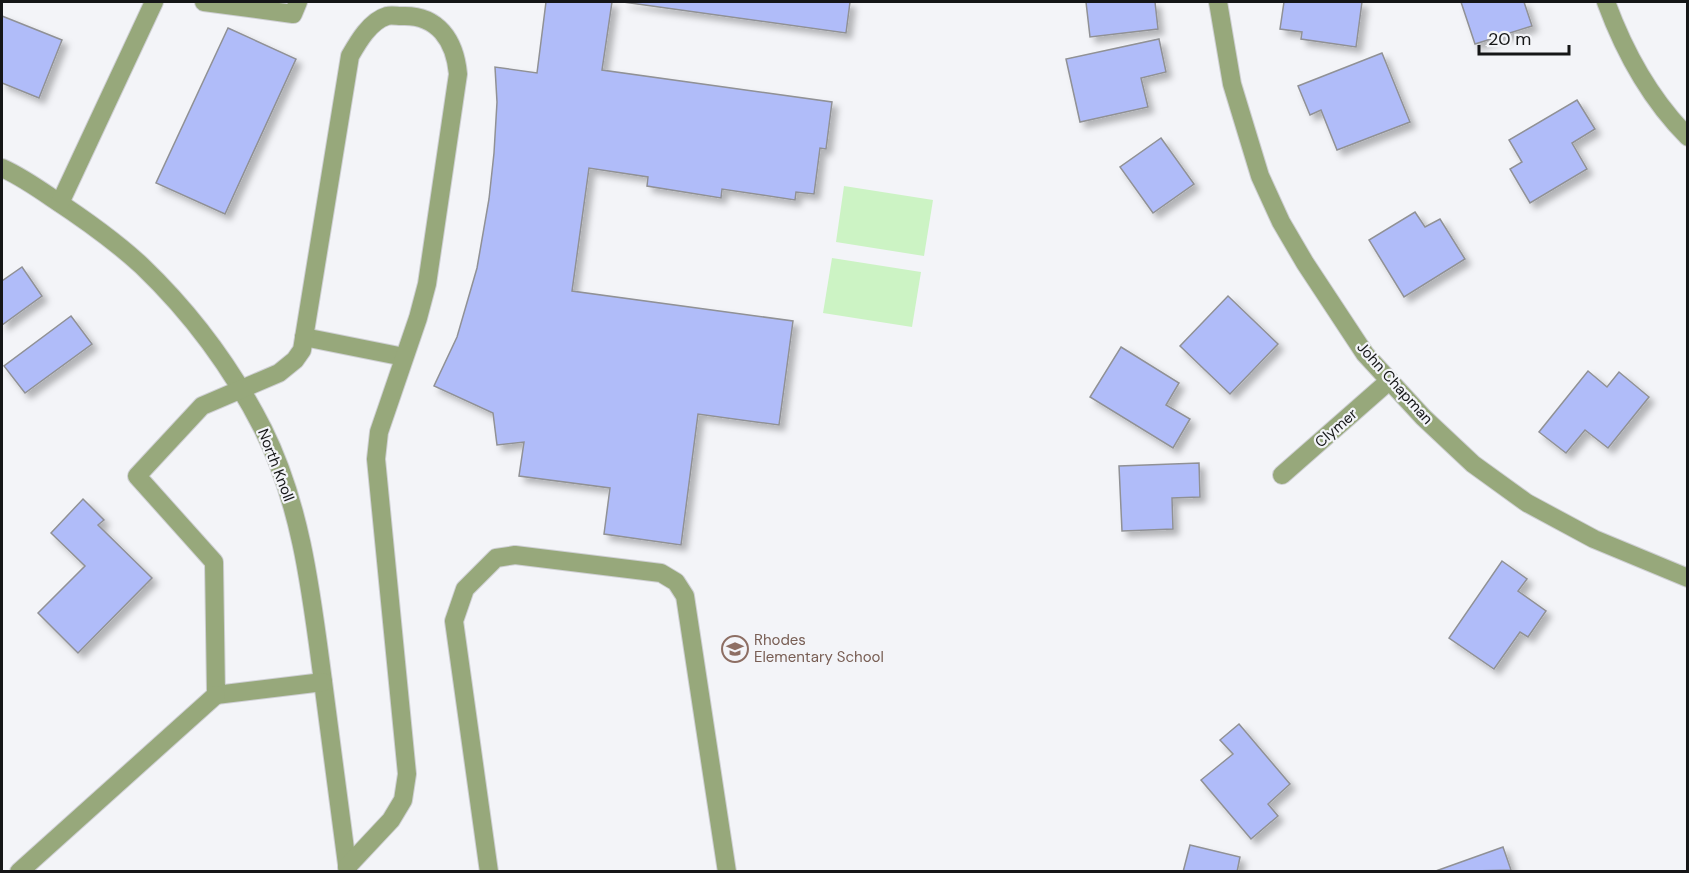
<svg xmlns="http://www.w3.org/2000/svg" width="1689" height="873" viewBox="0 0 1689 873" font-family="'DM Sans',sans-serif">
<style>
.green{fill:#ccf3c4}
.building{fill:#b0bcf9;stroke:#909195;stroke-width:1.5;filter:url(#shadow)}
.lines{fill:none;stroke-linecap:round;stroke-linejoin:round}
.minor-casing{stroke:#cfd0d4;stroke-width:20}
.minor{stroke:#97a87b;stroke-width:18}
.labels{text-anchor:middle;stroke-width:4.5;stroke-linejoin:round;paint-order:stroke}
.street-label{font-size:15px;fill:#151617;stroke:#f3f4f8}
.education-label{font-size:15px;fill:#785e54;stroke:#f3f4f8;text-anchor:start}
</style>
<defs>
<filter id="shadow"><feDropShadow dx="5.5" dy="5.5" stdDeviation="3" flood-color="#0004"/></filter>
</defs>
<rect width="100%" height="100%" fill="#f3f4f8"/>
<!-- green -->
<g class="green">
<path d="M844 186 933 200 924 256 836 242Z"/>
<path d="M832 258 921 272 912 327 823 313Z"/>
</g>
<!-- building -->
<g class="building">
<path d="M546 2H612L602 70 832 102 826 149 820 148 814 194 796 192 795 200 722 189 721 198 647 186 648 177 589 168 572 291 793 321 779 425 698 414 681 545 604 534 610 488 519 476 524 442 497 445 493 413 434 386 457 337 477 268 489 199 494 153 497 102 495 67 537 73Z"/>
<path d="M623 2H850L846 33Z"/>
<path d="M1086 2H1155L1158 29 1090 37Z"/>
<path d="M1284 2H1362L1356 47 1301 39 1302 32 1280 29Z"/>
<path d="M1461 2H1524L1532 26 1475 44Z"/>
<path d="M2 16 62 40 39 98 2 83Z"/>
<path d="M228 28 296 59 225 214 156 183Z"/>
<path d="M1159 39 1166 72 1141 78 1148 107 1080 122 1066 59Z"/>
<path d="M1382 53 1410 122 1337 150 1321 110 1310 115 1298 86Z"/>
<path d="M1577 100 1595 129 1572 143 1587 169 1530 203 1510 169 1522 162 1509 140Z"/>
<path d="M1161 138 1194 184 1153 213 1120 167Z"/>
<path d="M1415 212 1425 227 1440 219 1465 259 1404 297 1369 240Z"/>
<path d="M22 267 42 296 2 325V281Z"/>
<path d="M1228 296 1278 344 1230 394 1180 346Z"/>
<path d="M71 316 92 344 25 393 4 366Z"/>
<path d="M1121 347 1179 383 1166 405 1190 419 1173 448 1090 397Z"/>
<path d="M1588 371 1607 387 1619 372 1649 397 1608 448 1585 430 1566 453 1539 432Z"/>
<path d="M1199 463 1200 497 1172 498 1173 529 1122 531 1119 466Z"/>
<path d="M83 499 104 520 98 525 152 578 78 653 38 613 85 566 51 533Z"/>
<path d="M1502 561 1527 579 1518 591 1546 611 1528 637 1520 632 1494 669 1449 638Z"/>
<path d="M1239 724 1290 784 1268 804 1278 816 1251 839 1201 780 1233 754 1220 740Z"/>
<path d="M1190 845 1240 857 1237 872H1183Z"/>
<path d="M1503 847 1511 870 1433 872Z"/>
</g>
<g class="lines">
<defs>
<g id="minor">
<path d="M204 2 293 14 298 2"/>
<path d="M1218 2 1232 84 1260 176 1281 222 1305 263 1365 354 1423 417 1473 464 1527 503 1594 539 1688 578"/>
<path d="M1606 2C1624 51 1650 99 1688 137"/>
<path d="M2 168C20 176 36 187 52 198 84 219 114 240 142 266 191 313 232 368 263 429 301 505 311 591 322 674 331 740 339 806 348 872"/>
<path d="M60 203 154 2"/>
<path d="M304 337 404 357"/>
<path d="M1282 475 1389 381"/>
<path d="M323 682 216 695 214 562 137 476 202 406 279 373 295 360 302 350 350 56C358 42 370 21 387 16 391 15 397 16 401 16 438 14 455 41 458 74L427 284 418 318 379 432 376 459 407 774 403 800 391 820 347 867"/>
<path d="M19 872 216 695"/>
<path d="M489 872 454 621 465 589 496 558 515 555 661 573 676 582 685 596 727 872"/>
</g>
</defs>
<!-- minor casing -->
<use href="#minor" class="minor-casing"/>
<!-- minor -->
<use href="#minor" class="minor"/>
</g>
<!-- icons -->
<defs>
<symbol id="school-ring" viewBox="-11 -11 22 22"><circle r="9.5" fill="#f3f4f8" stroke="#8d6e63" stroke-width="1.5"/><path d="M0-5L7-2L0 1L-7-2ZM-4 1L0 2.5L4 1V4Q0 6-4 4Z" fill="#8d6e63"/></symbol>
</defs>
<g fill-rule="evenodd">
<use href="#school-ring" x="720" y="634" width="30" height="30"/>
</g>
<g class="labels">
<!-- street labels -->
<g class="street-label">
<text transform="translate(1395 383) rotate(48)" y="5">John Chapman</text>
<text transform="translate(1336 428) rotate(-41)" y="5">Clymer</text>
<text transform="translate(276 465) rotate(69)" y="5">North Knoll</text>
</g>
<!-- education labels -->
<g class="education-label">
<text x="754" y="645">Rhodes<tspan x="754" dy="17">Elementary School</tspan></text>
</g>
</g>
<!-- border -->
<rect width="1689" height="873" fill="none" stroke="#151617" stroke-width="6"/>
<!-- scale -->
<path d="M1479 45v9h90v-9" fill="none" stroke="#151617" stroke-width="3"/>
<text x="1488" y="45" font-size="18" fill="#151617" stroke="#f3f4f8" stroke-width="4.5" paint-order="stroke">20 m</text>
</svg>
